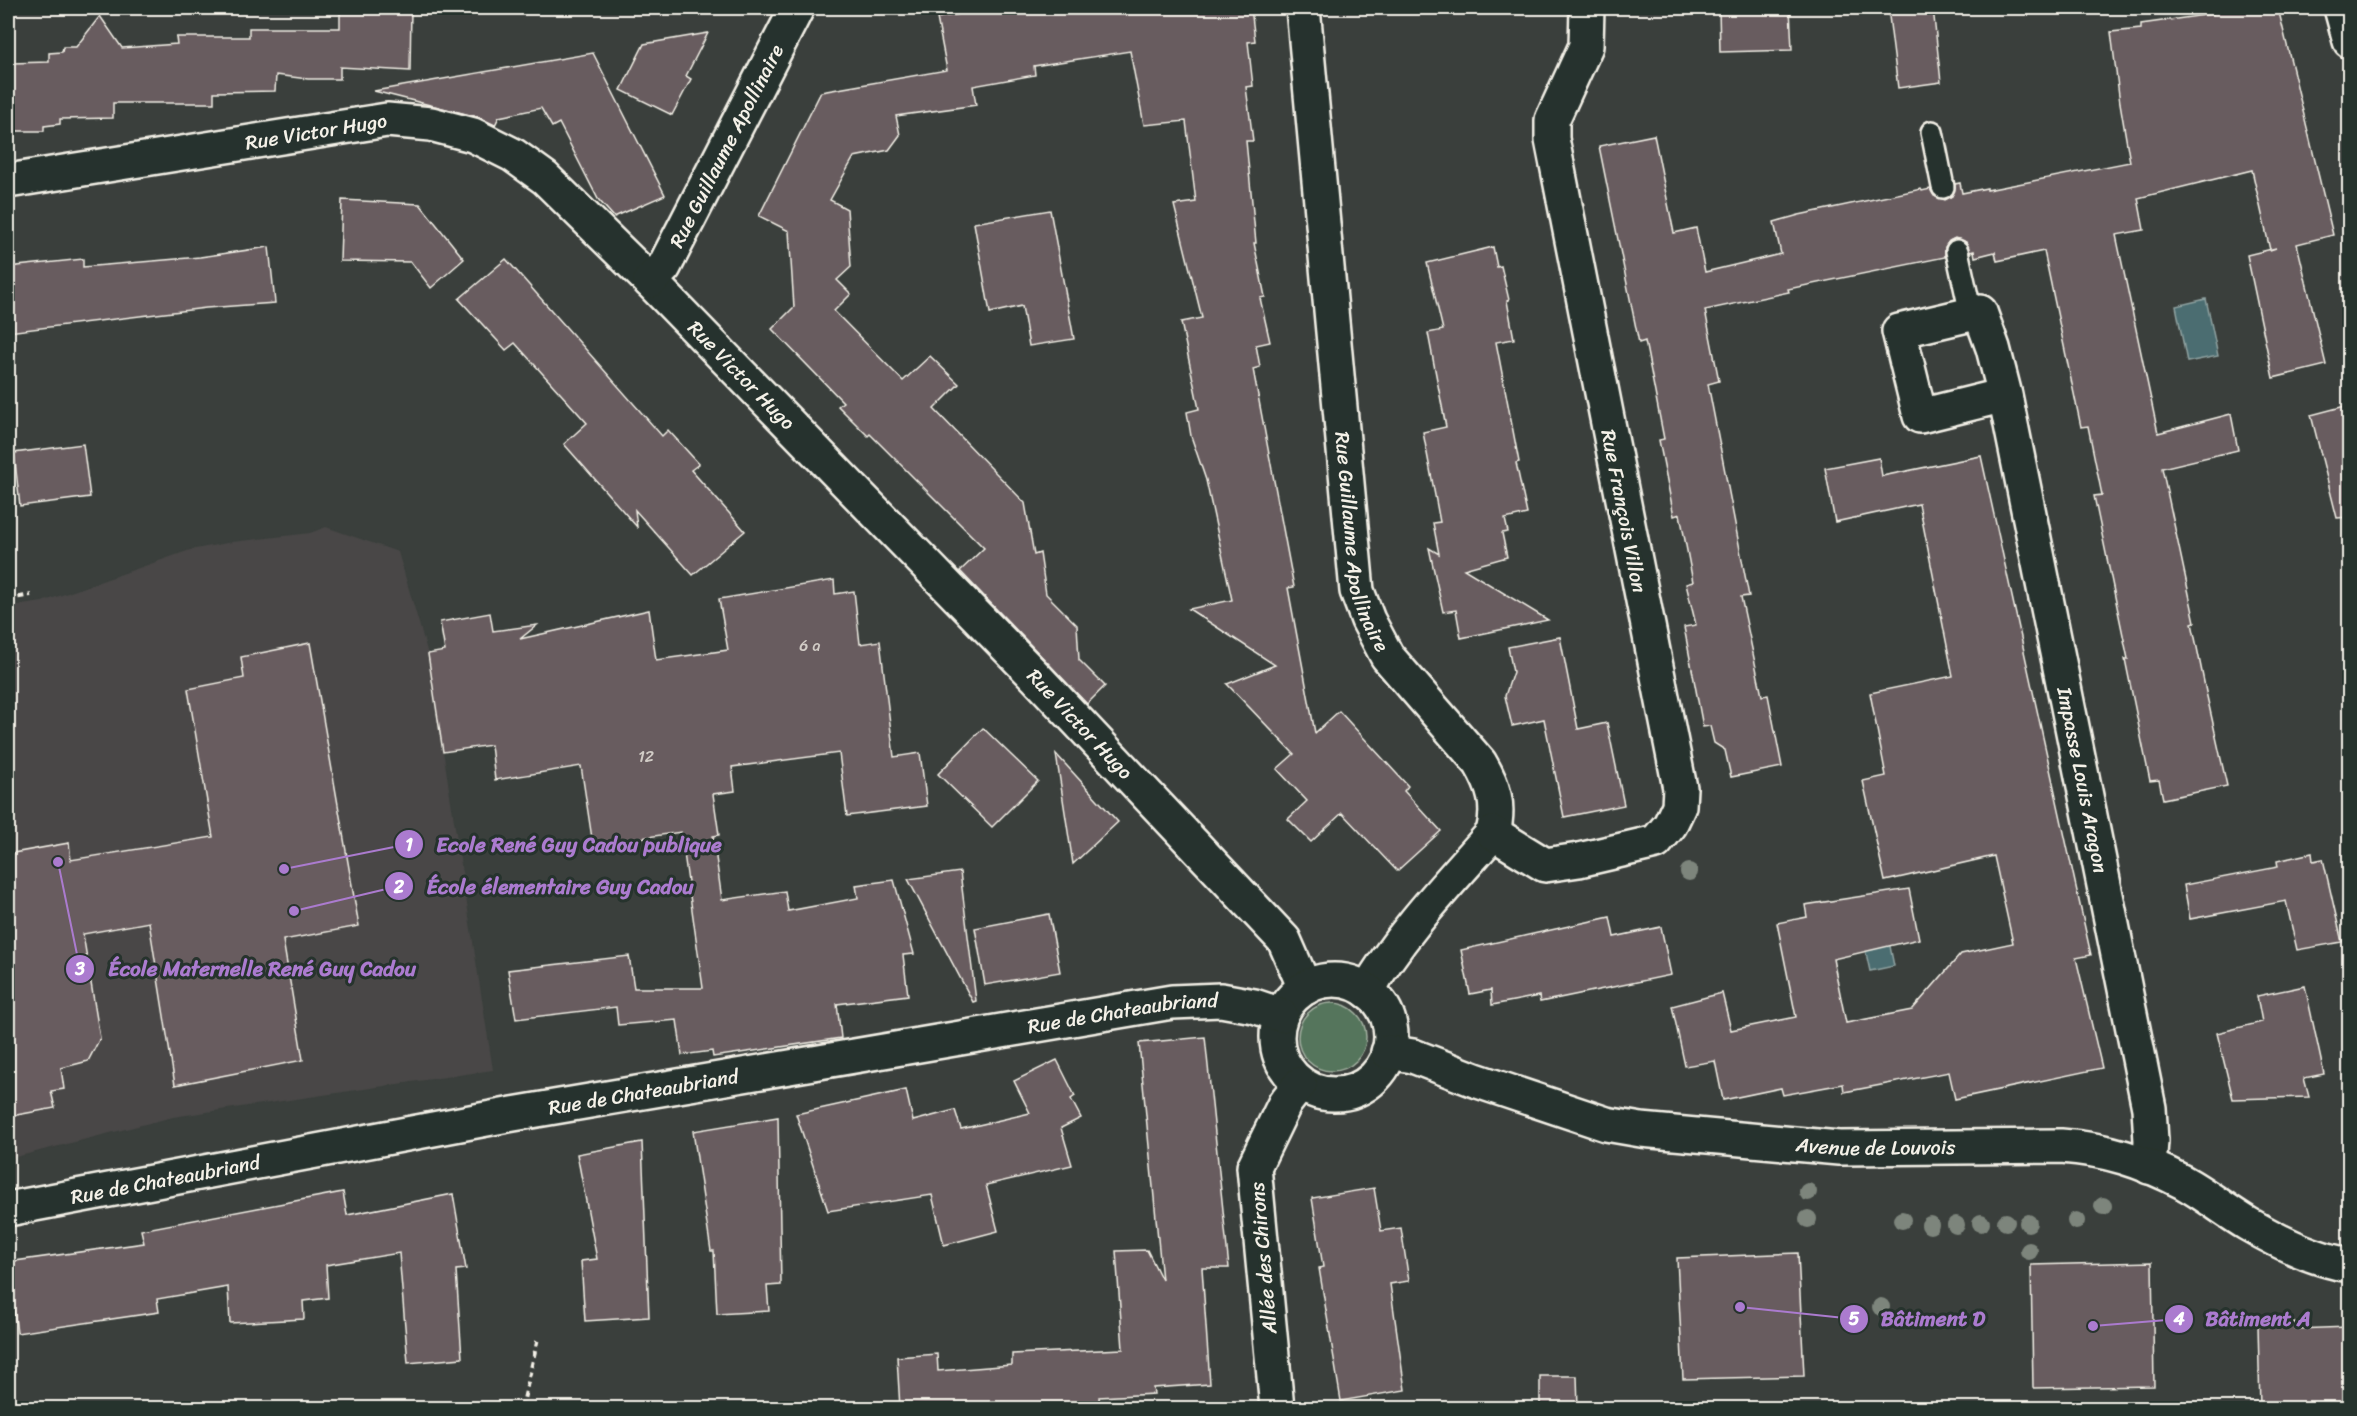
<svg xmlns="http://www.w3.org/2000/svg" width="2357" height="1416" viewBox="0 0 2357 1416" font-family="Sriracha,sans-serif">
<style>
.built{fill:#484746}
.green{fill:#55745c;stroke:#a4b2a2;stroke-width:1.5}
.water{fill:#4b6d71;stroke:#8fa2a1;stroke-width:1.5}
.building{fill:#675b5e;stroke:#f4f1e8;stroke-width:1.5}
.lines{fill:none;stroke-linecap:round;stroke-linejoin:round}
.service-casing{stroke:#f4f1e8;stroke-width:26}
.minor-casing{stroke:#f4f1e8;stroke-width:38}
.path{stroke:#f4f1e8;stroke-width:4;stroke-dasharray:6 4.5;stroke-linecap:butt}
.service{stroke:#26332d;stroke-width:21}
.minor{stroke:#26332d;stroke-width:33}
.tree{fill:#7d857c}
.labels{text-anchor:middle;stroke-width:6;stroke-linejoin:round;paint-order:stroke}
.number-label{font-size:16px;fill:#d1ccc6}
.street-label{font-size:20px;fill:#f4f1e8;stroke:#26332d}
.leader{fill:none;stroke:#ab7bcf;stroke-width:2}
.callout-dot{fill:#ab7bcf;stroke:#26332d;stroke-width:2}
.mark-label{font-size:18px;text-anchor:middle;font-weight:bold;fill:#fff}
.callout-label{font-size:21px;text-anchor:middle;font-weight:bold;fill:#ab7bcf;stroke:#26332d;stroke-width:6;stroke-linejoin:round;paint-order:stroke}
</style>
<rect width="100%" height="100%" fill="#3a3f3c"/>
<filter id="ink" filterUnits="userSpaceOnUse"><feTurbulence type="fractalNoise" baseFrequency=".0167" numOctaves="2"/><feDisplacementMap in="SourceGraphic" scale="12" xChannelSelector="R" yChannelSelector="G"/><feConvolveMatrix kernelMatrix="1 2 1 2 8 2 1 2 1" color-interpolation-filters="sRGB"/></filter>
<g filter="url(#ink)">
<!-- built -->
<path class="built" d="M326 527 398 552 428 654 493 1070 173 1117 8 1159V607L42 602 190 550 232 542 310 533Z"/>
<!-- green -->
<circle class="green" cx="1332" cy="1037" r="34"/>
<!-- water -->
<g class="water">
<path d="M2206 299 2218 356 2187 362 2176 306Z"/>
<path d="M1883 912 1894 966 1870 971 1858 917Z"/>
</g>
<!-- building -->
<g class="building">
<path d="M340 8H411L410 71 340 67V79H308L276 75 275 91 214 92V103H113V118L60 119V124L44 126V131H8V86H10L11 63 49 62V53L62 52 63 47H76L100 16 122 48 177 44 176 37H249V28H340Z"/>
<path d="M996 8H1123L1124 11 1251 8 1255 41 1248 42 1253 86 1246 87 1253 141H1246L1256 243H1254L1265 297 1260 298 1270 342 1256 345 1260 367 1253 369 1294 587 1288 588 1315 733 1339 711 1408 786 1404 791 1441 831 1397 871 1342 813 1311 842 1288 819 1307 801 1277 769 1294 754 1227 684 1275 665 1189 609 1232 600 1206 480 1191 436 1187 412 1199 409 1181 322 1202 318 1174 205 1196 202 1186 121 1144 125 1130 51 1034 66 1035 75 973 86 976 105 896 116 900 135 889 150 854 157 830 200 847 209 851 267 837 280 851 294 834 311 903 381 930 356 959 384 934 409 1025 503 1034 555 1040 553 1046 594 1077 625 1079 660 1105 686 1087 704 960 571 984 548 870 434 868 436 838 406 843 402 772 329 794 307 789 231 759 216 821 92 947 70 937 18Z"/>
<path d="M1719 8H1790L1792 50 1720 52Z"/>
<path d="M1888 8H1933L1941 82 1898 88Z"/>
<path d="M2211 8H2278L2333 235 2297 244 2326 365 2273 378 2247 255 2276 248 2270 250 2252 170 2138 198 2144 230 2116 235 2158 433 2231 414 2238 450 2162 468 2195 622 2192 623 2206 692 2227 786 2163 799 2159 780 2150 781 2125 659H2128L2094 496 2102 495 2088 426 2081 427 2044 251 1997 261 1995 252 1975 257 1974 251 1970 252 1966 242 1955 238 1949 241 1945 247V257L1788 289 1789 292 1705 310 1719 381 1708 384 1749 596 1741 597 1762 696 1768 695 1782 767 1731 777 1725 750 1714 743 1710 726 1703 727 1684 627 1696 625 1686 584 1693 582 1680 514 1674 516 1659 440 1664 439 1645 341 1639 343 1599 146 1654 135 1674 233 1696 228 1705 272 1781 254 1774 222 1799 215 1921 189 1922 191 1930 189 1934 196 1945 200 1952 196 1955 184 1960 183 1962 193 1987 188V190L2130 162 2120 103 2111 32 2141 29V24L2213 14Z"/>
<path d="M708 33 686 76 691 79 672 115 621 90 644 44Z"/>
<path d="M593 53 665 195 614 217 598 199 559 123 552 127 541 108 499 117 495 125 478 117 374 91Z"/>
<path d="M342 200 420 204 464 259 431 288 411 262 340 261Z"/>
<path d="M1050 210 1074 339 1029 346 1022 306 990 313 974 223Z"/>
<path d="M269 247 275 303 206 308 8 332V267L83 259V267L200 257Z"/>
<path d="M1493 247 1497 267 1501 266 1509 300 1507 301 1514 339 1496 342 1519 462 1516 463 1527 514 1505 519 1508 532 1502 533 1507 557 1464 569 1548 620 1461 638 1456 610 1443 612 1429 548 1439 554 1433 523 1440 522 1423 432 1446 427 1428 333 1443 330 1427 263Z"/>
<path d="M506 259 662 436 668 430 699 464 691 470 745 531 693 575 635 510 637 527 564 444 587 423 515 343 506 350 459 299Z"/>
<path d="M2349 405V517L2337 518 2311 415Z"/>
<path d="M83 444 90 497 20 506 14 453Z"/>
<path d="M1981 456 2091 955 2076 958 2102 1068 1955 1099 1949 1072 1844 1092 1843 1084 1783 1095 1781 1088 1723 1100 1715 1061 1685 1066 1672 1006 1722 993 1731 1030 1796 1017 1777 923 1807 917 1805 905 1909 889 1919 939 1833 959 1846 1023 1912 1010 1961 954 2013 943 1994 856 1885 881 1863 781 1886 776 1870 693 1953 676 1919 504 1835 522 1825 468 1879 458 1882 476Z"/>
<path d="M834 580 835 594 854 591 860 644 880 641 894 757 920 753 927 806 847 816 839 753 732 767 735 791 713 794 719 835 713 836 722 900 785 891 788 911 858 898 856 885 894 880 914 954 903 955 908 995 837 1004 841 1038 713 1057 712 1051 682 1055 677 1020 618 1025 616 1007 516 1019 508 970 629 956 634 988H703L681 832 593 845 581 766 495 780 491 745 443 752 428 654 445 651 440 622 490 613 493 631 537 625 520 639 649 610 656 660 728 650 719 599Z"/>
<path d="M1560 637 1578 729 1607 723 1624 805 1564 817 1544 719 1512 726 1505 696 1513 672 1508 647Z"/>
<path d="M310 643 359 926 283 940 303 1060 175 1085 149 922 83 934 100 1038 88 1061 61 1068 64 1089 51 1091 55 1108 11 1116 8 1093V854L69 843 71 860 213 837 188 689 244 678 241 657Z"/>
<path d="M983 728 1038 781 992 827 938 774Z"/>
<path d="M1056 754 1118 822 1073 864Z"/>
<path d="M2312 853 2313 861 2323 859 2342 942 2297 950 2286 901 2190 919 2184 885 2278 867 2277 861Z"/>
<path d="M960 872 976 1001 973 1002 908 879Z"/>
<path d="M1049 914 1060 972 985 985 975 928Z"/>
<path d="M1610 917 1614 937 1661 927 1671 975 1540 1002 1539 996 1492 1005 1491 990 1470 994 1461 950Z"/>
<path d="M2305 986 2324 1074 2304 1078 2309 1097 2233 1099 2217 1033 2262 1022 2257 996Z"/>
<path d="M1205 1037 1229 1268H1202L1210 1384 1153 1388 1154 1394 1099 1397 1100 1408H900L897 1357 937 1354 938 1371 1012 1365V1354L1123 1349 1116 1251 1147 1250 1162 1280 1139 1043Z"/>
<path d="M1057 1060 1075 1096 1071 1099 1081 1118 1061 1128 1072 1165 986 1185 998 1231 944 1245 932 1195 828 1211 796 1114 906 1090 913 1121 955 1110 961 1129 1030 1113 1014 1081Z"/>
<path d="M778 1117 781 1285 767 1286 769 1311 717 1314 714 1251H711L693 1131Z"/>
<path d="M642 1142 649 1317 585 1321 581 1261 597 1259 577 1154Z"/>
<path d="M1374 1188 1381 1231 1401 1228 1409 1281 1390 1284 1405 1390 1341 1401 1319 1268 1323 1267 1312 1198Z"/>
<path d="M343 1192 347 1215 453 1194 466 1269 456 1270 462 1358 408 1363 399 1253 326 1265 328 1298 303 1301 304 1319 230 1323 228 1287 157 1299 159 1312 17 1333 8 1262 144 1243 141 1230Z"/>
<path d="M1798 1253 1804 1376 1683 1379 1677 1258Z"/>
<path d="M2152 1262 2154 1386 2033 1388 2031 1265Z"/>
<path d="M2295 1323V1329L2349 1327V1408H2260L2258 1325Z"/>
<path d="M1540 1376H1577L1578 1408H1540Z"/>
</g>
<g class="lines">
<defs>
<g id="service">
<path d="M1932 132 1943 187"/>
<path d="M1957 251 1971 314"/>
</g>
<g id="minor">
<path id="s1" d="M1303 8 1357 591 1368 620 1387 656 1480 763C1494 787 1500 805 1493 833 1449 883 1401 932 1367 991"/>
<path d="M2341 8 2350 41"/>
<path id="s2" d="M8 181 387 120 431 124 473 135 513 155 545 178 650 281 1036 677 1284 940 1305 988"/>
<path id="s3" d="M650 281 664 267 797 8"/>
<path id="s4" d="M2005 395 1920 416 1899 331 1980 312 1993 348 2005 395 2149 1108 2151 1141 2149 1167"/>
<path d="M1493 833 1545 865 1579 860 1656 842 1670 825 1679 806 1680 788 1552 139V120L1586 46 1587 8"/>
<circle cx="1334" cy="1037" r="57"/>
<path id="s5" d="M1388 1052 1413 1056 1475 1080 1606 1124 1641 1130 1839 1148 2061 1146C2106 1149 2143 1161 2183 1182 2205 1194 2226 1211 2248 1224 2277 1241 2315 1260 2350 1265"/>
<path id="s6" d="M8 1209 513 1114 1172 1002 1221 1000 1254 1006 1281 1015"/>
<path d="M1277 1408 1254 1167 1285 1103 1300 1084"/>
</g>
</defs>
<!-- service casing -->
<use href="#service" class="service-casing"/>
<!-- minor casing -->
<use href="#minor" class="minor-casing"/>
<!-- path -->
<g class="path">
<path d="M8 599 31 595"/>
<path d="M522 1408 538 1338"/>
</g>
<!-- service -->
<use href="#service" class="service"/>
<!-- minor -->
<use href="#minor" class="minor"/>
</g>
<!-- trees -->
<g class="tree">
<circle cx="1689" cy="872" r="9"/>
<circle cx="1808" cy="1192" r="9"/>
<circle cx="2103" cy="1206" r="9"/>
<circle cx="1808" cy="1219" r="9"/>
<circle cx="1902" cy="1220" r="9"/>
<circle cx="2076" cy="1221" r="9"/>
<circle cx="2006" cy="1222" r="9"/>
<circle cx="1981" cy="1223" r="9"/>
<circle cx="2028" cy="1223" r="9"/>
<circle cx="1930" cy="1225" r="9"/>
<circle cx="1956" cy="1225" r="9"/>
<circle cx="2029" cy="1251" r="9"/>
<circle cx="1881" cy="1307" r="9"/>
</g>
</g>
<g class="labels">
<!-- number labels -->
<g class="number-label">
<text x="810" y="651">6 a</text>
<text x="646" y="762">12</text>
</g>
<!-- street labels -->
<g class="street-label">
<text dy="7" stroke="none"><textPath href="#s2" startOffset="312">Rue Victor Hugo</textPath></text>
<text dy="7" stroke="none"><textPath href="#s3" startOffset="156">Rue Guillaume Apollinaire</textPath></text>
<text dy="7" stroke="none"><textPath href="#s2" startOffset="834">Rue Victor Hugo</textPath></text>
<text transform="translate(1624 511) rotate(79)" y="7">Rue François Villon</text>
<text dy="7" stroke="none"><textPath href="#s1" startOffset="538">Rue Guillaume Apollinaire</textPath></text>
<text dy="7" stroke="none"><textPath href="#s2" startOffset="1320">Rue Victor Hugo</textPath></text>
<text dy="7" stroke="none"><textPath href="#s4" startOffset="738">Impasse Louis Aragon</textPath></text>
<text dy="7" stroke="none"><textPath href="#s6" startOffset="1132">Rue de Chateaubriand</textPath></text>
<text dy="7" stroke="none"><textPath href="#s6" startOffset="646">Rue de Chateaubriand</textPath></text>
<text dy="7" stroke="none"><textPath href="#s5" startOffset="501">Avenue de Louvois</textPath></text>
<text dy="7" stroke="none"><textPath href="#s6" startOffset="160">Rue de Chateaubriand</textPath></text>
<text transform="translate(1263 1258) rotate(-95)" y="7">Allée des Chirons</text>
</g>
</g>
<!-- callouts -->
<path class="leader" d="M284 869L409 844M294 911L399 886M58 862L80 969M2093 1326L2179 1319M1740 1307L1854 1319"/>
<g class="callout-dot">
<circle cx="284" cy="869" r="6"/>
<circle cx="294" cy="911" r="6"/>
<circle cx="58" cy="862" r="6"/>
<circle cx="2093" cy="1326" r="6"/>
<circle cx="1740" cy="1307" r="6"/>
<circle cx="409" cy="844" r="15"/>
<circle cx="399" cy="886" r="15"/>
<circle cx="80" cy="969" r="15"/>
<circle cx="2179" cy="1319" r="15"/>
<circle cx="1854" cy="1319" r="15"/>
</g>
<g class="mark-label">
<text x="409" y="851">1</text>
<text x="399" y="893">2</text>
<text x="80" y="975">3</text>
<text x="2179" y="1325">4</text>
<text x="1854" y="1325">5</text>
</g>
<g class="callout-label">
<text x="579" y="852">Ecole René Guy Cadou publique</text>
<text x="560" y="894">École élementaire Guy Cadou</text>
<text x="262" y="976">École Maternelle René Guy Cadou</text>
<text x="2258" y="1326">Bâtiment A</text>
<text x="1933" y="1326">Bâtiment D</text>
</g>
<!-- margin -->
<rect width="2357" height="1416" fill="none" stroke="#26332d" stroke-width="30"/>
<rect x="15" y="15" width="2327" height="1386" fill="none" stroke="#f4f1e8" stroke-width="2" filter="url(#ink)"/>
</svg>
